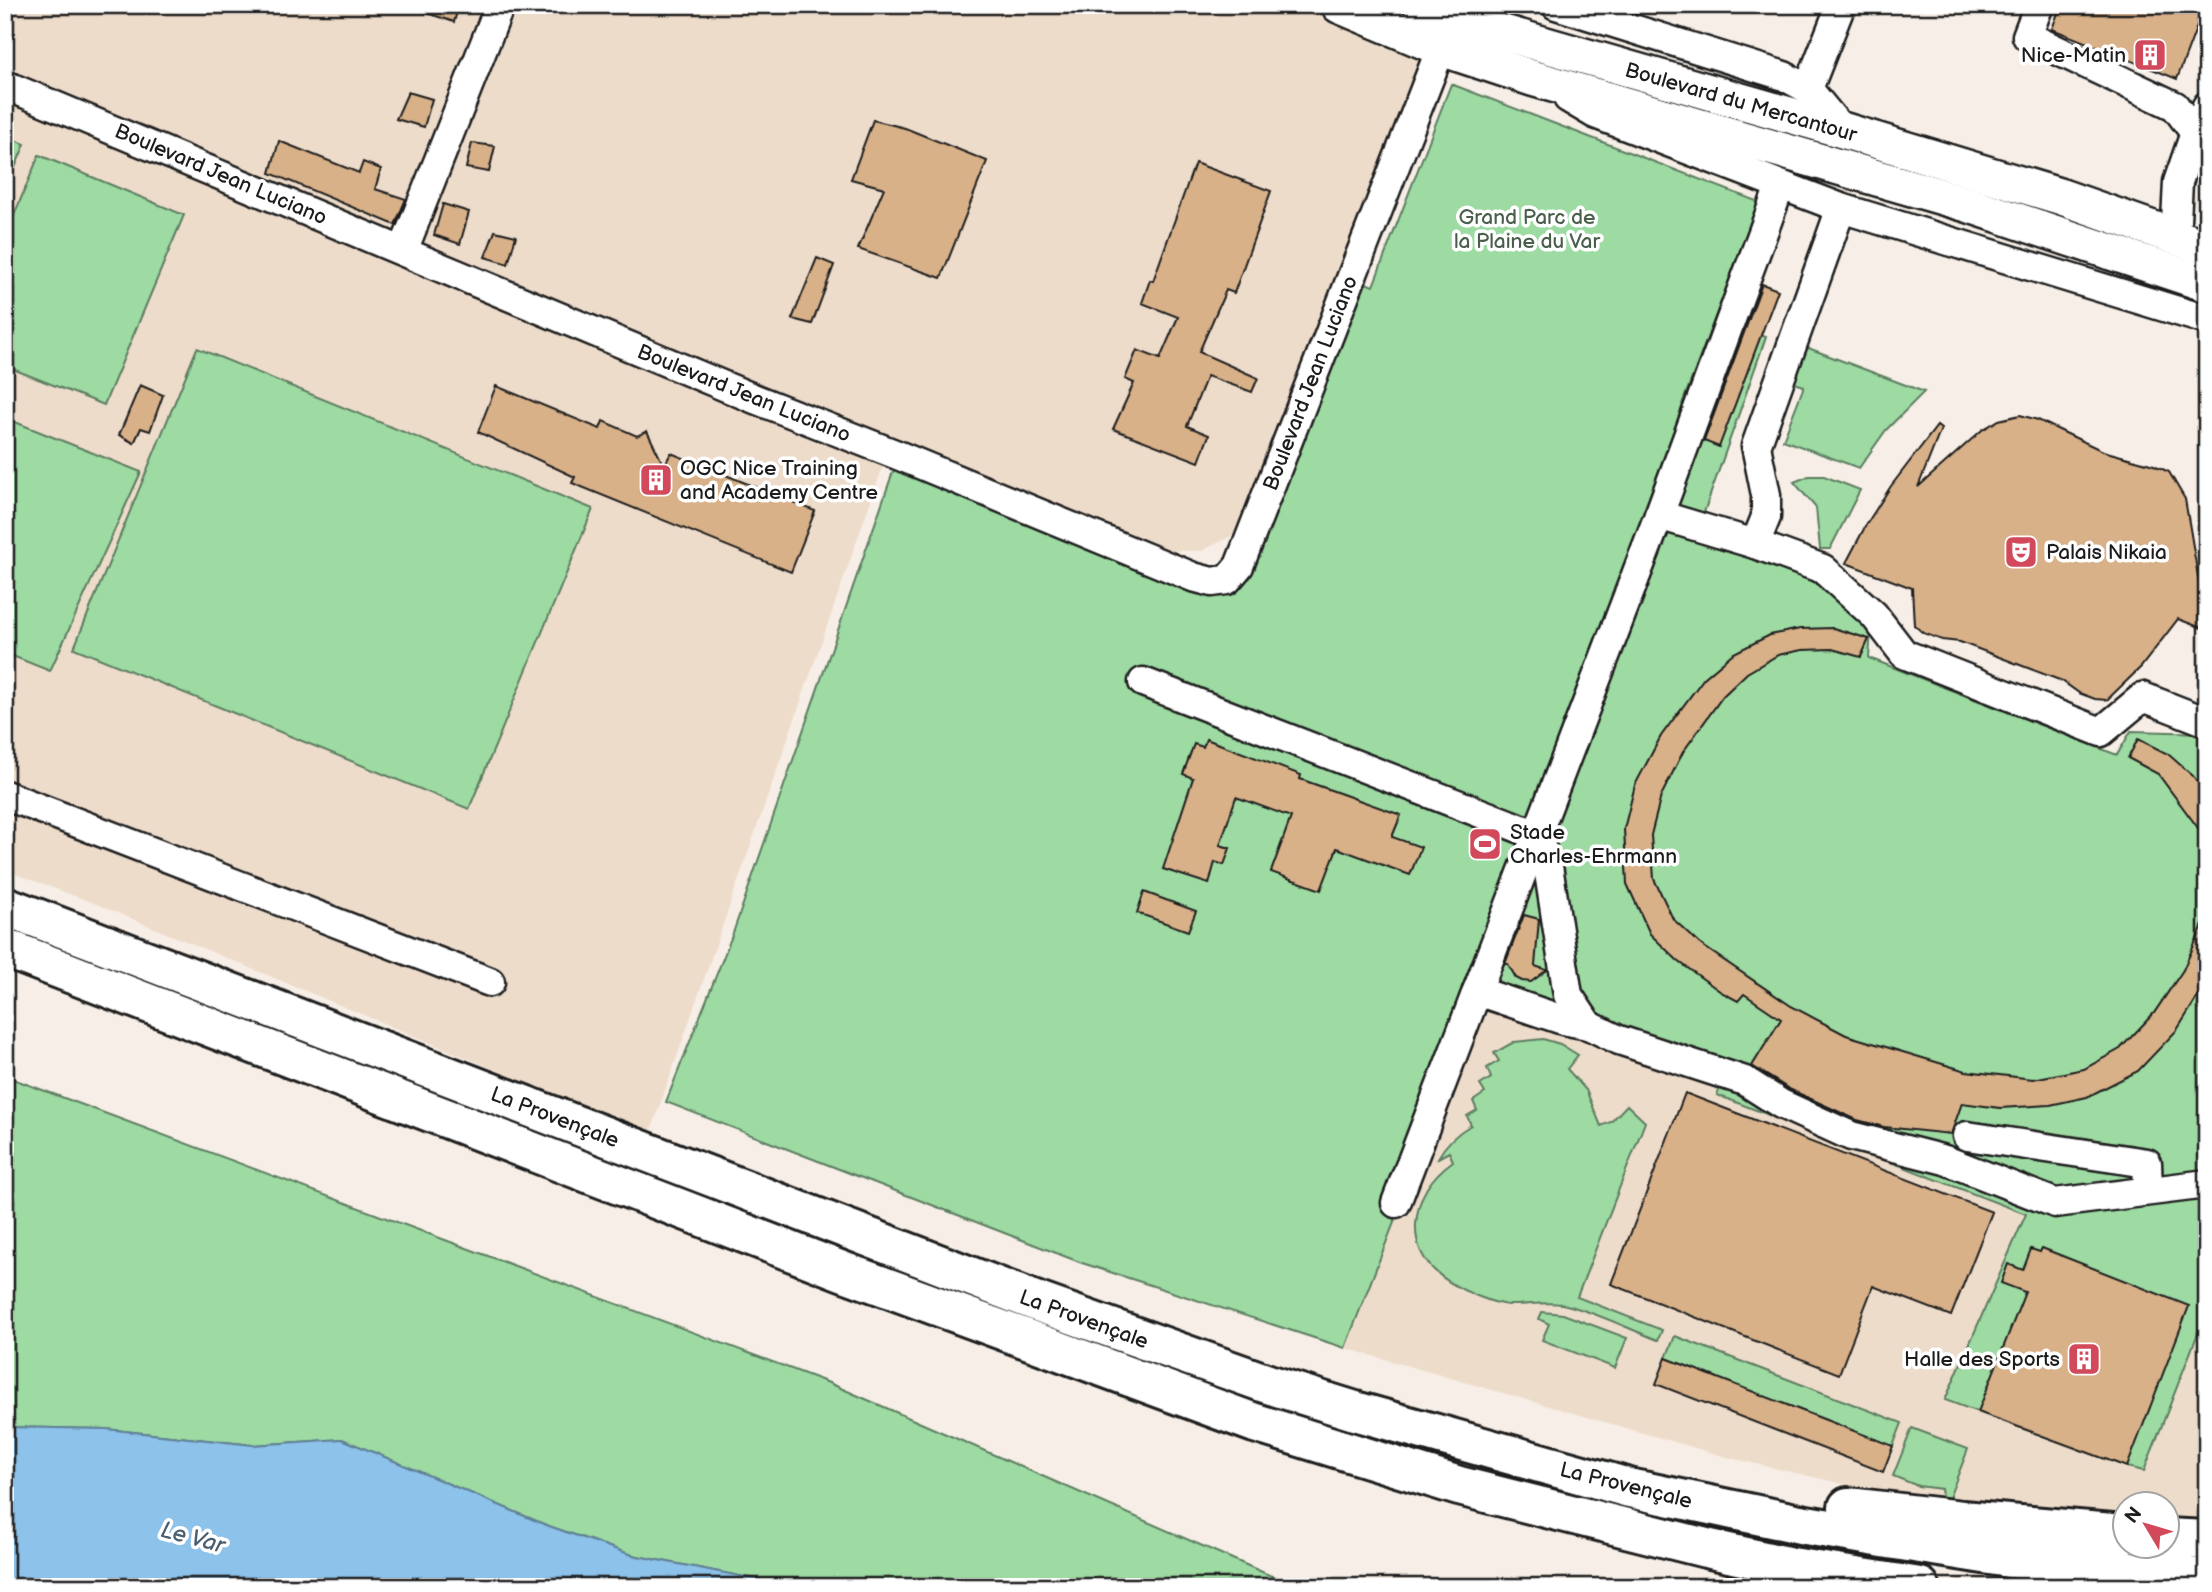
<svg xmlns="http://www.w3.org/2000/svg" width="2212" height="1592" viewBox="0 0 2212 1592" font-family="'Balsamiq Sans',sans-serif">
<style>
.built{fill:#eedccb}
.green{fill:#9ddba3;stroke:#5c7c60;stroke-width:2}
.water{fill:#8dc2ea;stroke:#608098;stroke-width:2}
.building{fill:#d8b189;stroke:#1c1c1c;stroke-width:2}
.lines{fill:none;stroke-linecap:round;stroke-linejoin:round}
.minor-casing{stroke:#1c1c1c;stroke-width:33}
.major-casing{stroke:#1c1c1c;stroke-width:40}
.highway-casing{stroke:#1c1c1c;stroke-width:44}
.minor{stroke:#fff;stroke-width:28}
.major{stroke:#fff;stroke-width:35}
.highway{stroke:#fff;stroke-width:38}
.labels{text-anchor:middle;stroke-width:7;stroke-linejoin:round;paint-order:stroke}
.poi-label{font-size:21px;fill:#1c1c1c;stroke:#fff;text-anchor:start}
.street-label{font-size:21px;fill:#1c1c1c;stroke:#fff}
.park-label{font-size:21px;fill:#495f4b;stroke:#fff}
.water-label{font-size:23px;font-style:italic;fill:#495e6e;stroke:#fff}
</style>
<rect width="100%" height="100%" fill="#f7efe7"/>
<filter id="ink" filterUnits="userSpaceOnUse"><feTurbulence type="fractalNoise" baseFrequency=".0143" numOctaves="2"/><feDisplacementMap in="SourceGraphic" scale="14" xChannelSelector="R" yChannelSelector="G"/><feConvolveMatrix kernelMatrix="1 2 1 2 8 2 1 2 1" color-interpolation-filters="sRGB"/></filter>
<g filter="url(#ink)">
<!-- built -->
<g class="built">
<path d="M5 5H1455L1243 530 1202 551 1156 550 891 443 650 1134 96 904 5 870Z"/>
<path d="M1482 997 1720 1088 1718 1095 2026 1214 1945 1400 2127 1467 2144 1471 2207 1310V1522L2167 1521 2166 1504H2124V1518L1953 1505 1874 1491 1730 1458 1345 1348Z"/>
</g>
<!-- green -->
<g class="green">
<path d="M1451 84 1759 202 1682 404 1689 407 1725 321 1766 337 1696 535 1818 581 1871 630 1869 658 2117 755 2131 731 2207 733V1310L2144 1471 2127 1467 1945 1400 2026 1214 1717 1095 1720 1088 1482 997 1345 1348 1082 1263 666 1102 733 933 897 460 1221 591 1250 578 1279 504 1319 383 1361 281 1373 286Z"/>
<path d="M5 136 25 144 5 191Z"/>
<path d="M39 155 184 215 104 405 5 366V237Z"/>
<path d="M1803 346 1924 392 1886 430 1859 468 1783 440 1804 386 1788 381Z"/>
<path d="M197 348 593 509 469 809 74 648Z"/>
<path d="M5 418 141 472 50 671 5 653Z"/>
<path d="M1809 476H1824L1860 490 1830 549H1820L1816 508 1794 482Z"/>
<path d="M1543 1039 1560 1044 1578 1055 1567 1069 1586 1090 1601 1126 1611 1122 1627 1105 1645 1122 1577 1297 1662 1330 1658 1340C1629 1329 1591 1310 1562 1304 1544 1301 1526 1306 1508 1305 1497 1304 1487 1300 1477 1296 1445 1283 1414 1263 1416 1224 1418 1196 1431 1177 1453 1161L1449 1152 1438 1158C1446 1143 1457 1133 1471 1125L1467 1116 1477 1110 1473 1101 1485 1093 1480 1085 1491 1078 1487 1068 1499 1061 1494 1053 1514 1042Z"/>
<path d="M5 1076 829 1383 1269 1575 1302 1587H797L632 1555 546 1525 342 1439 253 1445 106 1429 5 1427Z"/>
<path d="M1542 1312 1563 1314 1627 1338 1615 1368 1542 1340 1549 1324 1539 1319Z"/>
<path d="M1675 1336 1902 1423 1893 1446 1666 1358Z"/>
<path d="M1912 1428 1968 1449 1949 1498 1942 1497 1941 1489 1918 1486 1893 1476Z"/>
</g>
<!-- water -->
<path class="water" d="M5 1427 106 1429 253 1445 342 1439 546 1525 632 1555 797 1587H5Z"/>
<!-- building -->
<g class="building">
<path d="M412 5H459L454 22 412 8Z"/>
<path d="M2061 5H2205L2177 79 2052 29Z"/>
<path d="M408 92 432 99 424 127 396 119Z"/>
<path d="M873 120 905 128 987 161 941 278 858 249 884 188 851 179Z"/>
<path d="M279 141 359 173 363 162 381 169 375 189 406 199 395 225 270 173Z"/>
<path d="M472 143 495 146 489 172 466 168Z"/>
<path d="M1195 163 1271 191 1234 293 1226 290 1199 352 1258 378 1252 392 1207 376 1187 426 1209 435 1199 462 1113 429 1134 383 1125 379 1137 350 1160 359 1178 317 1142 303 1150 280 1153 281Z"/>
<path d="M443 204 469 212 460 244 434 235Z"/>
<path d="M495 231 516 236 508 264 485 257Z"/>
<path d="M817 258 834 265 812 324 792 319Z"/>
<path d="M1762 284 1778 290 1719 447 1704 441Z"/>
<path d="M140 385 163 395 150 431 141 428 134 443 119 435Z"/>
<path d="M496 386 600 429 603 421 637 436 647 431 664 466 671 453 815 511 791 572 572 483 575 477 478 432Z"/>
<path d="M2020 415 2038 420 2103 451 2154 465 2169 472 2185 499 2199 582 2207 566V630L2178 619 2141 667 2107 700 2095 699 2079 693 2062 681 1960 642 1942 640 1923 633 1914 625 1912 588 1846 563 1866 525 1891 486 1937 426 1941 429 1918 487 1982 430 1999 420Z"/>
<path d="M1833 628 1869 639 1861 657 1832 649 1802 650 1778 655 1747 673 1723 696 1683 752 1661 796 1651 835 1654 879 1673 919 1700 944 1791 1006 1846 1035 1966 1071 2033 1079 2084 1069 2120 1049 2154 1013 2183 970 2207 916V982L2177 1030 2138 1071 2087 1097 2050 1105 2000 1108 1962 1103 1951 1134 1884 1127 1857 1120 1789 1089 1752 1066 1781 1019 1744 994 1738 1001 1721 992 1678 961 1650 934 1627 884 1624 829 1635 785 1661 736 1704 678 1732 654 1770 635 1800 629Z"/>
<path d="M1206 739 1301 775 1300 779 1401 815 1392 837 1421 847 1410 875 1337 848 1321 890 1271 872 1291 817 1236 797 1220 845 1230 848 1224 865 1215 862 1209 884 1163 869 1193 778 1183 774 1194 744 1203 747Z"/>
<path d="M2138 739 2168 754 2193 776 2207 795V840L2158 774 2128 758Z"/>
<path d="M1144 892 1196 911 1188 931 1137 913Z"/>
<path d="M1524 915 1539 919 1535 966 1547 970 1531 982 1522 981 1516 978 1508 964H1505Z"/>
<path d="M1685 1093 1992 1212 1951 1316 1873 1286 1839 1374 1611 1284Z"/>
<path d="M2042 1248 2189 1306 2127 1467 1978 1412 2025 1292 2001 1283 2008 1264 2023 1270 2031 1249 2040 1252Z"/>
<path d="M1666 1358 1893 1446 1883 1472 1656 1384Z"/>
</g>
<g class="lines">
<defs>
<g id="minor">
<path d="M1556 5 1784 76 1808 89 1842 130"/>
<path d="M2039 5 2027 36 2175 106 2195 133 2207 106"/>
<path d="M5 85 755 399 900 456 1193 577 1212 582 1227 580 1239 566 1441 48"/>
<path d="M1808 89 1841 5"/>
<path d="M1568 98 1595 114 1841 208 2207 320"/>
<path d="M1841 208 1756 446 1766 495V517L1755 544 1823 569 1874 615 1904 654 2101 732 2143 697 2207 722"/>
<path d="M2176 221 2178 182 2195 133 2207 137"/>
<path d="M403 251 500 5"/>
<path d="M1755 544 1659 515 1780 186"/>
<path d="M1143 682 1537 835 1548 866 1568 995 1588 1025 1619 1040 1745 1081 1781 1104 1851 1136 1945 1160 2055 1203 2207 1184"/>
<path d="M5 795 490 982"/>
<path d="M1477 991 1563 1020 1588 1025"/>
<path d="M1967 1136 2147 1163 2148 1190"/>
<path d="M1396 1203 1659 515"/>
</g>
<g id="major">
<path d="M1339 5 1441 48 1532 78 1967 204 2207 284"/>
<path d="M1421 5 1483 27 1842 130 2062 197 2207 248"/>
</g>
<g id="highway">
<path d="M5 906 1035 1301 1268 1384 1355 1411 1629 1488 1800 1524 1883 1538 2009 1558 2207 1579"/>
<path d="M5 948 842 1271 1255 1423 1459 1486 1706 1548 1792 1567 1920 1587"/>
<path d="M1848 1507 1962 1520 2124 1534"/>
<path d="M2166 1538 2207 1540"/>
</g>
</defs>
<!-- minor casing -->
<use href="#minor" class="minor-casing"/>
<!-- major casing -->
<use href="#major" class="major-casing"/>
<!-- highway casing -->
<use href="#highway" class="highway-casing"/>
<!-- minor -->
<use href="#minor" class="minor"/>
<!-- major -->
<use href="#major" class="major"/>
<!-- highway -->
<use href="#highway" class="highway"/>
</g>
</g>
<!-- icons -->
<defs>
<symbol id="building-square" viewBox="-11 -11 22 22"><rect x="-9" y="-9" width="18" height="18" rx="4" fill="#d1495b" stroke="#fff"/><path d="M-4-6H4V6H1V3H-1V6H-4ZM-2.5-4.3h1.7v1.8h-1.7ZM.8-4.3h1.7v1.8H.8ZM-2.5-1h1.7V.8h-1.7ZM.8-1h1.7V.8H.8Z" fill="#fff"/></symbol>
<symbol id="theatre-square" viewBox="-11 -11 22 22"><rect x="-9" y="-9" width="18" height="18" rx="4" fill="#d1495b" stroke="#fff"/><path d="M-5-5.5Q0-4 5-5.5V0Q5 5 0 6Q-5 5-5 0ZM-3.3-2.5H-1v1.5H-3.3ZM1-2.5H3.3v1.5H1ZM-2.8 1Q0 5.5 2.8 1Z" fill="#fff"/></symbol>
<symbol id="stadium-square" viewBox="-11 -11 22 22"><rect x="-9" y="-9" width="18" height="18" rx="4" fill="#d1495b" stroke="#fff"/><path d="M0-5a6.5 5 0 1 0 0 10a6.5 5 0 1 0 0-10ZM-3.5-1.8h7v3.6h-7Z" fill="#fff"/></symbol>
</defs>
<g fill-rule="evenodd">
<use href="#building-square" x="2131" y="36" width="38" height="38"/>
<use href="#building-square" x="637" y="461" width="38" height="38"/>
<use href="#theatre-square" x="2002" y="533" width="38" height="38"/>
<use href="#stadium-square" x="1466" y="825" width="38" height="38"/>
<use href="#building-square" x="2065" y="1340" width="38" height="38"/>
</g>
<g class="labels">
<!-- poi labels -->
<g class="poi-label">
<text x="2126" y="62" text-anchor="end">Nice-Matin</text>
<text x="680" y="475">OGC Nice Training<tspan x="680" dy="24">and Academy Centre</tspan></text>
<text x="2046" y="559">Palais Nikaia</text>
<text x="1510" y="839">Stade<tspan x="1510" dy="24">Charles-Ehrmann</tspan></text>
<text x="2060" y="1366" text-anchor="end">Halle des Sports</text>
</g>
<!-- street labels -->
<g class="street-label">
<text transform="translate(1741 102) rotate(16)" y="7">Boulevard du Mercantour</text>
<text transform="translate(221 174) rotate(23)" y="7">Boulevard Jean Luciano</text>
<text transform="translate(1310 383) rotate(-69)" y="7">Boulevard Jean Luciano</text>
<text transform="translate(744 393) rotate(22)" y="7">Boulevard Jean Luciano</text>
<text transform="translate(555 1117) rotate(21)" y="7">La Provençale</text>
<text transform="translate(1084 1319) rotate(20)" y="7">La Provençale</text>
<text transform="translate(1626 1485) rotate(14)" y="7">La Provençale</text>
</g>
<!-- park labels -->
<g class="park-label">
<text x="1527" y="224">Grand Parc de<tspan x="1527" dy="24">la Plaine du Var</tspan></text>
</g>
<!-- water labels -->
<g class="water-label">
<text transform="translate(193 1537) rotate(15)" y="8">Le Var</text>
</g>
</g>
<!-- margin -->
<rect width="2212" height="1592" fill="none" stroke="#fff" stroke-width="28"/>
<rect x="14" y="14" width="2184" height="1564" fill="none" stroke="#1c1c1c" stroke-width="2.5" filter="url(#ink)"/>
<!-- north arrow -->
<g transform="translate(2146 1525) rotate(308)"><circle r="33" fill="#ffffff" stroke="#a4a4a4" stroke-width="2"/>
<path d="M0-5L12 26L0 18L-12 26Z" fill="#d1495b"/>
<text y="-10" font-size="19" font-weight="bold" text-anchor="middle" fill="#1c1c1c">N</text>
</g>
</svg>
